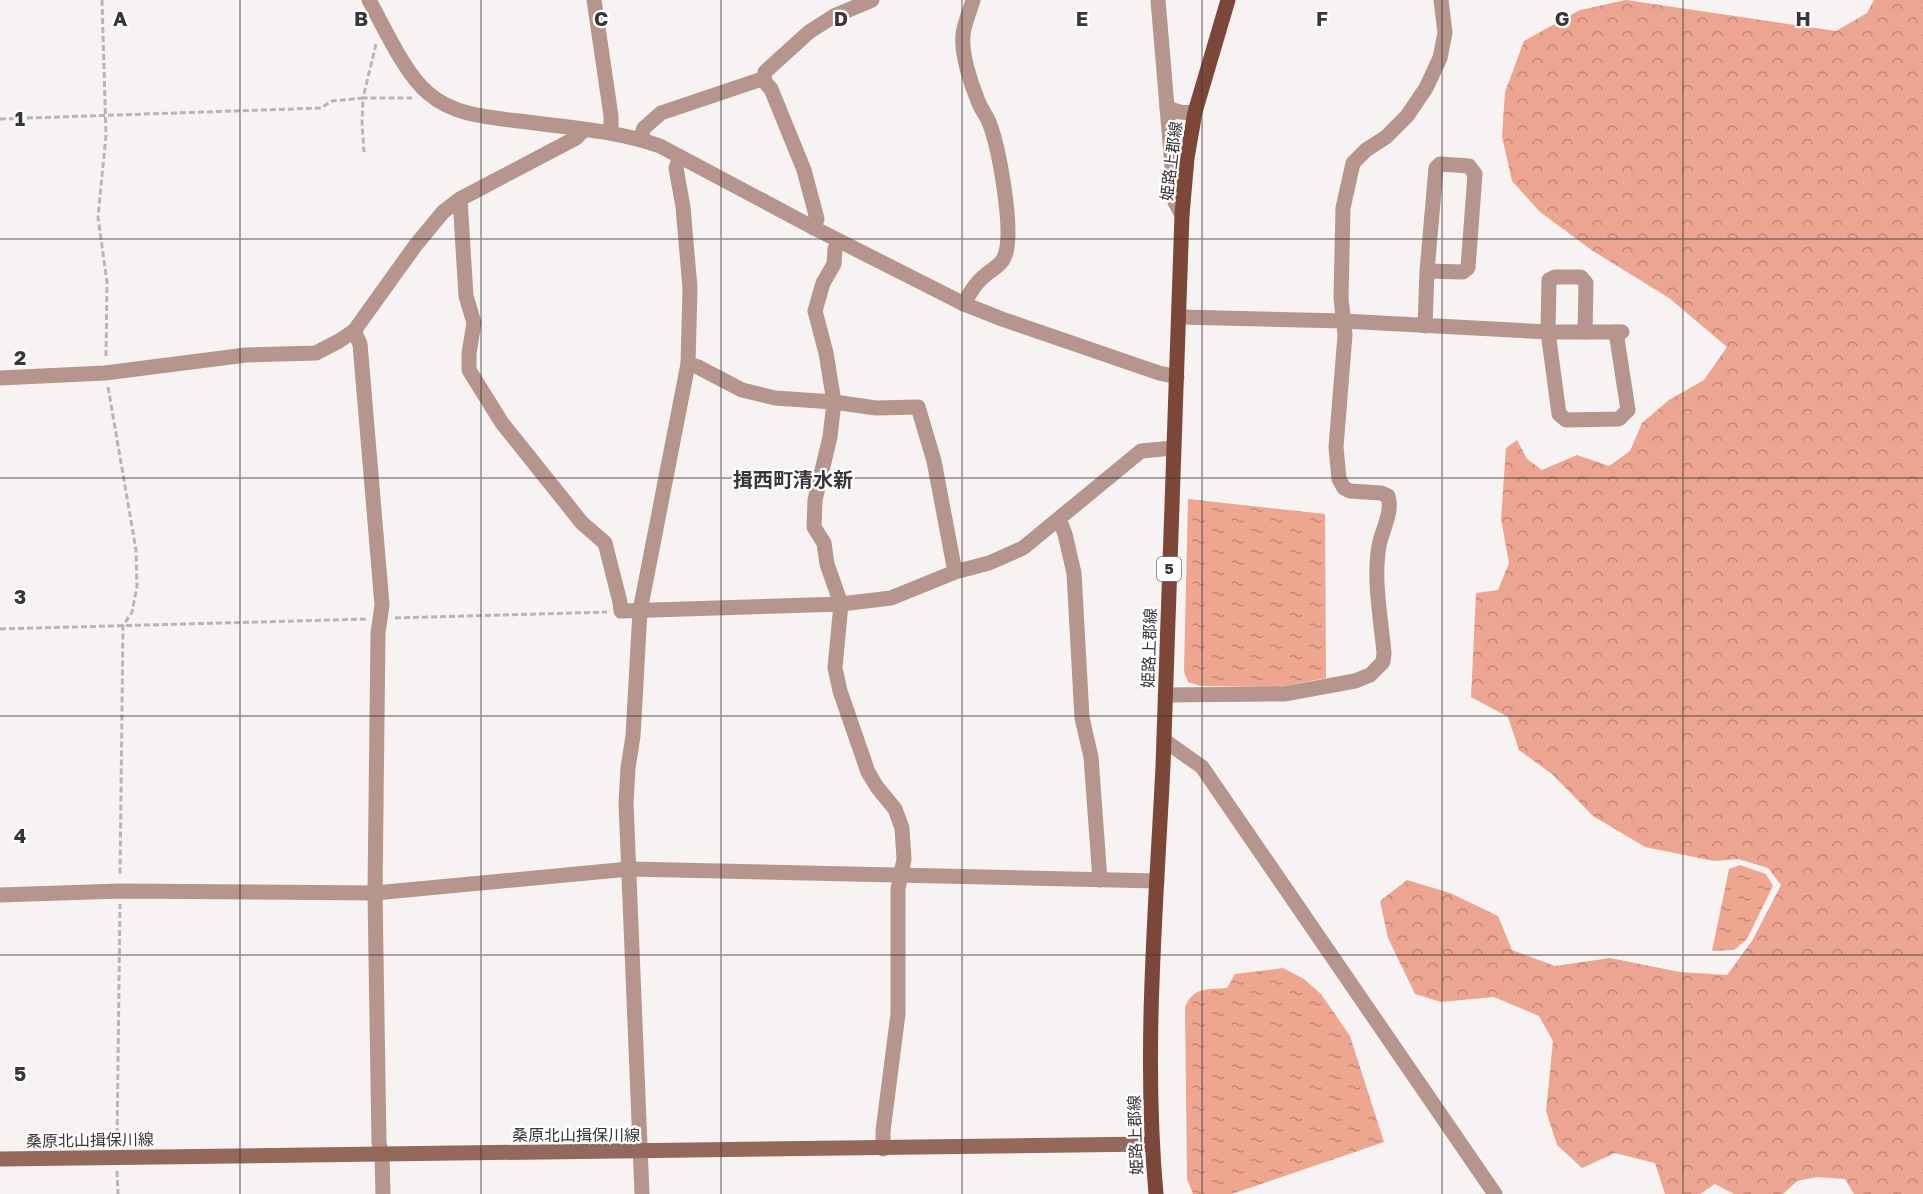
<svg xmlns="http://www.w3.org/2000/svg" width="1923" height="1194" viewBox="0 0 1923 1194" font-family="'Golos Text','Noto Sans JP',sans-serif">
<style>
.forest{fill:url(#forest-crowns)}
.water{fill:url(#water-ripples)}
.lines{fill:none;stroke-linecap:round;stroke-linejoin:round}
.path{stroke:#b8b5b4;stroke-width:3;stroke-dasharray:6 3;stroke-linecap:butt}
.street{stroke:#b5958c;stroke-width:15}
.secondary{stroke:#94685b;stroke-width:15}
.primary{stroke:#7c4738;stroke-width:15}
.grid{fill:none;stroke:#383636;stroke-width:1.5;stroke-opacity:0.55}
.labels{text-anchor:middle;stroke-width:4.5;stroke-linejoin:round;paint-order:stroke}
.shield{fill:#fff;stroke:#747272;stroke-width:1.5}
.shield-label{font-size:15px;font-weight:bold;fill:#383636}
.street-label{font-size:16px;fill:#383636;stroke:#fff}
.quarter-label{font-size:20px;font-weight:bold;fill:#383636;stroke:#fff}
.grid-label{font-size:20px;text-anchor:middle;font-weight:bold;fill:#383636;stroke:#fff;stroke-width:4.5;stroke-linejoin:round;paint-order:stroke}
</style>
<defs>
<pattern id="forest-crowns" width="20" height="18" patternUnits="userSpaceOnUse" patternTransform="scale(1.5)"><rect width="20" height="18" fill="#eca590"/><path d="M2 6a3 3 0 1 1 6 0M12 15a3 3 0 1 1 6 0" fill="none" stroke="#c08776"/></pattern>
<pattern id="water-ripples" width="26" height="14" patternUnits="userSpaceOnUse" patternTransform="scale(1.5)"><rect width="26" height="14" fill="#eea691"/><path d="M2 4q2-2 4 0t4 0M15 11q2-2 4 0t4 0" fill="none" stroke="#c28877"/></pattern>
</defs>
<rect width="100%" height="100%" fill="#f7f3f2"/>
<!-- forest -->
<path class="forest" d="M1626 0 1836 31 1867 13 1874 0H1923V1194H1854L1845 1179 1817 1177 1797 1181 1783 1194H1734L1715 1184 1700 1194H1665L1655 1163 1615 1153 1582 1168 1557 1145 1546 1111 1553 1041 1539 1016 1494 997 1441 1002 1415 994 1388 938 1380 901 1407 880 1450 893 1498 916 1512 950 1555 966 1610 958 1680 972 1727 975 1752 941 1781 885 1768 868 1738 859 1714 861 1645 847 1593 816 1552 774 1519 750 1508 717 1471 697 1476 593 1498 590 1509 563 1501 519 1506 448 1517 440 1527 459 1542 470 1577 455 1609 466 1630 451 1642 423 1669 400 1704 380 1727 347 1669 298 1593 251 1540 212 1512 181 1502 136 1505 92 1524 41 1580 10Z"/>
<!-- water -->
<g class="water">
<path d="M1188 499 1325 514 1326 678 1280 687 1200 686 1188 682 1184 672Z"/>
<path d="M1740 865 1766 874 1773 886 1747 939 1734 950 1712 951 1729 869Z"/>
<path d="M1283 968 1304 979 1321 994 1350 1036 1384 1142 1232 1194H1193L1187 1179 1185 1007C1194 986 1207 990 1227 988L1235 974Z"/>
</g>
<g class="lines">
<!-- path -->
<g class="path">
<path d="M102 0 106 135 98 217 107 282 106 357"/>
<path d="M376 44 363 98H412"/>
<path d="M0 119 321 108 332 101 363 98 362 124 364 152"/>
<path d="M108 387 136 550 137 587 132 612 123 626 120 876"/>
<path d="M395 618 607 612"/>
<path d="M0 629 367 619"/>
<path d="M117 1143 120 904"/>
<path d="M117 1171 118 1194"/>
</g>
<!-- street -->
<g class="street">
<path d="M369 0C384 27 405 74 428 93 455 117 495 118 528 122 572 128 618 131 660 146L814 228 964 304 1002 319 1159 373 1177 377"/>
<path d="M594 0 611 116V133"/>
<path d="M1158 0 1167 107C1177 113 1184 113 1195 112"/>
<path d="M764 81 765 72 809 32 834 16 872 0"/>
<path d="M1167 107 1175 202 1182 215"/>
<path d="M640 139 644 128 661 113 759 80 764 81 771 89 804 170 817 219 814 228"/>
<path d="M460 199 466 296 474 323 469 353V370L502 423 582 523 605 543 620 602 621 611 841 604 891 598 955 572 989 563 1023 548 1141 451 1173 448"/>
<path d="M839 241 835 249 834 264 823 283 815 311 826 353 834 402 830 437 815 500 814 527 824 543 827 564 841 604 835 668 840 691 868 772 877 787 895 809 902 828 904 859 898 889V1014L883 1131V1149"/>
<path d="M964 304C969 294 974 285 982 278 991 269 1003 266 1006 252 1013 226 999 147 989 122 986 115 981 109 978 101 971 84 961 54 963 35 964 24 970 11 973 0"/>
<path d="M1179 317 1343 321 1548 332H1622"/>
<path d="M1425 326 1427 271 1436 168 1440 164 1469 166 1475 174 1468 268 1463 272 1427 271"/>
<path d="M354 331 360 344 382 605 378 633 375 893 379 1143 382 1154 383 1194"/>
<path d="M1585 332 1586 283 1581 277H1555L1549 280 1548 332 1559 414 1566 420 1619 419 1628 410 1616 332"/>
<path d="M688 364 698 367 742 390 775 398 834 402 876 408 918 407 934 461 955 572"/>
<path d="M0 378 105 373 246 355 316 353 339 341 354 331 415 246 443 212 460 199 576 138 584 130"/>
<path d="M1059 519 1065 534 1074 573 1082 718 1091 757 1100 880"/>
<path d="M1165 695 1284 694 1355 681 1370 675 1383 662 1384 653C1381 620 1373 579 1379 546 1382 530 1393 512 1388 496L1381 493 1350 491 1344 488 1339 479 1336 447 1345 335 1341 298 1343 208 1353 163 1366 150 1386 137 1407 116 1426 88 1440 58 1445 33 1441 0"/>
<path d="M1164 740 1202 767 1495 1194"/>
<path d="M0 895 120 891 375 893 629 869 1157 881"/>
<path d="M642 1194 626 803 628 768 633 736 640 611 688 364 690 288 683 207 676 168 680 157"/>
</g>
<!-- secondary -->
<path class="secondary" d="M0 1159C384 1155 768 1151 1151 1144"/>
<!-- primary -->
<path class="primary" d="M1156 1194C1143 1052 1156 908 1163 766 1171 582 1176 398 1182 215L1187 158 1195 112 1228 0"/>
</g>
<!-- grid -->
<path class="grid" d="M240 0V1194M481 0V1194M721 0V1194M962 0V1194M1202 0V1194M1442 0V1194M1683 0V1194M0 239H1923M0 478H1923M0 716H1923M0 955H1923"/>
<g class="labels">
<!-- shield labels -->
<rect class="shield" x="1157" y="557" width="24" height="24" rx="4.5"/>
<g class="shield-label">
<text x="1169" y="574">5</text>
</g>
<!-- street labels -->
<g class="street-label">
<text transform="translate(1171 161) rotate(-83)" y="6">姫路上郡線</text>
<text transform="translate(1149 648) rotate(-88)" y="6">姫路上郡線</text>
<text x="576" y="1141">桑原北山揖保川線</text>
<text transform="translate(1135 1135) rotate(-92)" y="6">姫路上郡線</text>
<text transform="translate(90 1140) rotate(-1)" y="6">桑原北山揖保川線</text>
</g>
<!-- quarter labels -->
<g class="quarter-label">
<text x="793" y="487">揖西町清水新</text>
</g>
</g>
<g class="grid-label">
<text x="120" y="26">A</text>
<text x="361" y="26">B</text>
<text x="601" y="26">C</text>
<text x="841" y="26">D</text>
<text x="1082" y="26">E</text>
<text x="1322" y="26">F</text>
<text x="1562" y="26">G</text>
<text x="1803" y="26">H</text>
<text x="20" y="126">1</text>
<text x="20" y="365">2</text>
<text x="20" y="604">3</text>
<text x="20" y="843">4</text>
<text x="20" y="1081">5</text>
</g>
</svg>
